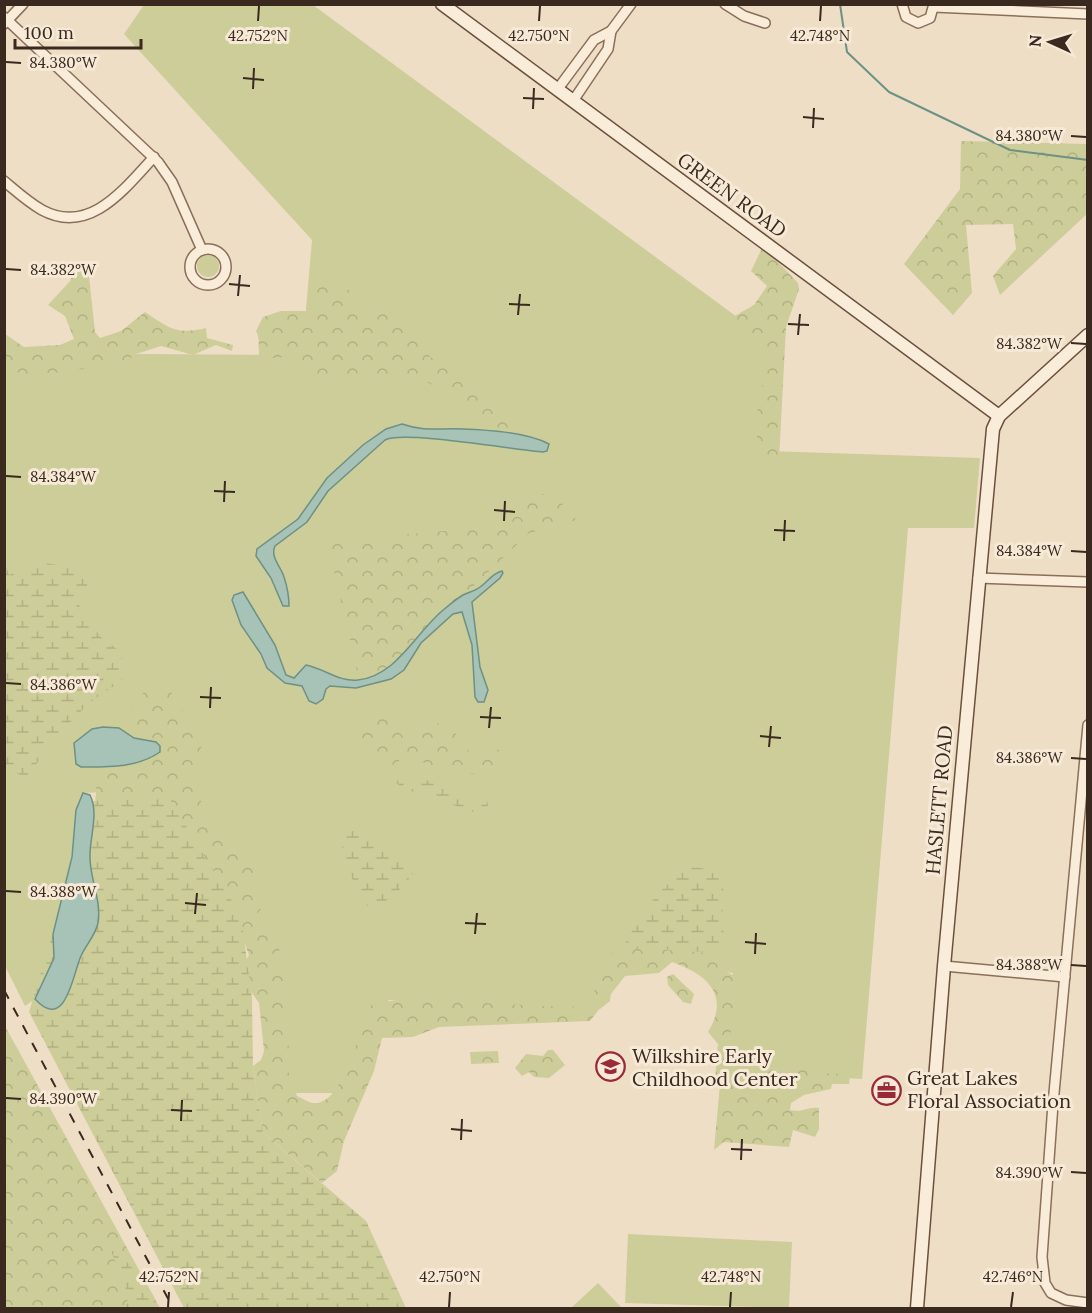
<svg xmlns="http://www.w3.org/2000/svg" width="1092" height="1313" viewBox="0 0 1092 1313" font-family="Lora,serif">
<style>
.green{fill:#cdcd99}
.forest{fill:url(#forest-crowns)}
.wetland{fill:url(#wetland-marsh)}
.water{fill:#a7c2b7;stroke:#6d9184;stroke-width:1.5}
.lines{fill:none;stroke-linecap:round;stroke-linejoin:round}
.stream{stroke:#6d9184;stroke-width:2}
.street-casing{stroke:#8a6f5b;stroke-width:12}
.secondary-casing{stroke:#6c503e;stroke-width:15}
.street{stroke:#f9ecd9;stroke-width:9}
.secondary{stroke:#f9ecd9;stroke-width:12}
.rail{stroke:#3a291f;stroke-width:2;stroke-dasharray:10 10;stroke-linecap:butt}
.ticks{fill:none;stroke:#3a291f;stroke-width:2}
.labels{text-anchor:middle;stroke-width:6;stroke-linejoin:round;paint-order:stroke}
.street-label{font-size:20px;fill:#3a291f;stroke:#f6e9d5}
.poi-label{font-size:20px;fill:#3a291f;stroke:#f6e9d5;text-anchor:start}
.ticks-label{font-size:15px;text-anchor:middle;fill:#3a291f;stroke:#f6e9d5;stroke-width:6;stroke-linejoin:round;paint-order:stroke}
</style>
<defs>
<pattern id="forest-crowns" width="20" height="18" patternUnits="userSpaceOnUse" patternTransform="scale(1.5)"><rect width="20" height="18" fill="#cdcd99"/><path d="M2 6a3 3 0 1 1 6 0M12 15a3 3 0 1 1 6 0" fill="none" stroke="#b1b083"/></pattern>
<pattern id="wetland-marsh" width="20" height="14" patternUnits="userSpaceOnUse" patternTransform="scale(1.5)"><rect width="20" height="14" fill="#cdcd99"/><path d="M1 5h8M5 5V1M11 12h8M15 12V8" fill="none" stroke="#b1b083"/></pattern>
</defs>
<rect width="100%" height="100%" fill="#efdec6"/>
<!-- green -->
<g class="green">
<path d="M144 5H313L771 342 768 451 980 458 974 528H908L862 1079 726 1070 733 973 715 971 716 958 615 953 610 1001 600 1009 389 1000 347 1093H276L254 927 172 789 83 793C73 817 75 841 70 865 61 910 48 954 35 999L25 1006 5 966V353L302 355 312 240 124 34Z"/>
<circle cx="208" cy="266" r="11"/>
<path d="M628 1234 792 1242 789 1308 625 1303Z"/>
<path d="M598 1283 622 1308H571Z"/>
</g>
<!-- forest -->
<g class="forest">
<path d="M961 141 1087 144 1088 213 1000 295 993 276 1016 249 1013 224 966 225 972 293 953 315 904 264 960 189Z"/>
<path d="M763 246 798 283 799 289 786 327 779 460C728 445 781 369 761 338L724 322 754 305 767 286 751 271Z"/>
<path d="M65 265 85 269 89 276 95 332 100 338 121 331 145 312C169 328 176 335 206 328L207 338 233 345 232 351 216 345 193 355 161 346 136 354 123 363 63 372 27 374 5 370V334L24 347 60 345 74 339 65 316 48 305 71 280Z"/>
<path d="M324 281C335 285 349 287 356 296 362 303 362 311 371 316 377 314 382 311 389 314 410 325 417 346 434 360 464 385 502 398 524 432L484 429 470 406 420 378 400 374 376 382 326 381 299 360 286 357 260 359C257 349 261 340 256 331L263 317 281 311H310L314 309C315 299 313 286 324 281Z"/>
<path d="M538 494 554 495 577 520 529 533 362 693 327 541 468 529 490 524Z"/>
<path d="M152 686H166L178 701 206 757 202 767 188 781 223 836 236 842 259 863 256 887 269 898 252 921 273 930 277 938 284 973 283 1016 289 1039 288 1071 297 1096C302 1098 309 1103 314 1103 344 1106 359 1024 372 1004L403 999 586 1008 612 953 639 948 722 954 724 970C727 973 733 974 735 977 746 990 718 1030 739 1054L759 1058 765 1069 778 1068 787 1060 812 1073 847 1074 850 1076 849 1084H832L831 1089 804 1095 791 1103 790 1110C802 1113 808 1106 819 1108V1129L815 1137 793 1130 789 1147 724 1142 714 1150 720 1084 715 1080 718 1044 708 1032C731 994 706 974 672 962L659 973 625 976 590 1021 439 1027 413 1037 382 1038 374 1071 344 1141 337 1171 322 1183 263 1133 253 1066 261 1060 264 1051 259 1003 247 986 244 964 249 955 241 934 95 804 98 768C123 766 148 769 165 747L162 741 136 735 123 726 143 693Z"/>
<path d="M387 717 416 743H420L418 733C455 705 454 745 478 758L492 749 501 750 509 773 460 774 451 768 428 766 410 752H402L398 764C380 767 364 754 356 738L366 731 370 721Z"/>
<path d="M673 974 694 994 691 1004 683 1002 668 985 667 977Z"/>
<path d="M5 1026 160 1308H5Z"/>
<path d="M548 1050H553L565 1065 549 1078 534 1077 529 1072 522 1076 515 1068 526 1054 543 1056Z"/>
<path d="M498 1051 499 1063 471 1064 470 1052Z"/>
</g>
<!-- wetland -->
<g class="wetland">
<path d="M5 558 10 563 7 569 9 575C17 573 23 567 30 565 49 560 75 567 89 580L78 610 102 638 122 653V682C80 702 55 741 26 777L5 769Z"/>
<path d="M399 778 432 781 464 799 487 801 488 805 485 812H474L405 789 396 783Z"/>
<path d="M169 798 241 916 252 998 253 1066 263 1133 366 1221 406 1308H184L29 1012 93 801Z"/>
<path d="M357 829C373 830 378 845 389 853 398 859 407 859 418 862 414 879 376 921 359 900L342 846 345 835Z"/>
<path d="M693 867 714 870 721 880 724 892 722 917 724 935 720 953 640 948 622 951C635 920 662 881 693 867Z"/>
<path d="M106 1238 141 1278 157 1308H124L129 1297Z"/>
</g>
<!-- water -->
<g class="water">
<path d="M402 424C425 432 439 428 462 429 488 430 526 432 549 444L547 451 543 452C516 450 401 430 385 440L328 491 307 522 275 546C270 557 281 567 284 577 287 586 289 596 289 606H283L271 578 256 556 257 549 298 519 327 478 363 445 386 429Z"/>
<path d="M502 571 503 573 500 578 472 602 480 667 488 690 484 702H478L475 697 472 645 462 612 453 614 421 643 404 670 391 679 356 688 330 686 326 689 323 699 316 704 309 701 302 686 285 683 267 668 261 654 241 625 232 600 234 595 243 592 275 645 286 675 294 678 306 665C325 669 339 682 358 680 396 676 415 634 442 611 448 606 456 599 463 595 469 592 475 591 480 587 489 581 491 574 502 571Z"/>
<path d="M103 727 119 728 134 738 156 742 160 746V752C137 768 108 767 81 767L76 764 74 743 92 729Z"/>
<path d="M83 793 90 795C99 813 90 836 90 855 89 878 102 900 98 923 95 936 86 945 81 956 73 973 66 1033 35 999L54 958 53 934 72 857 76 810Z"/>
</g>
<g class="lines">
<!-- stream -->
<path class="stream" d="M840 4 847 52 889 92 1010 150 1088 160"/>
<defs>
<g id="street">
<path d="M725 4 744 16 765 23"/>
<path d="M902 4 906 17 918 23 930 18 934 4"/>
<path d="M934 7 1088 14"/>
<path d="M4 17 158 162 172 182 202 250"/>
<path d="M4 24 23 4"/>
<path d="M557 90 594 40 611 31 631 4"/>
<path d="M573 101 608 49 611 31"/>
<path d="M4 181C16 191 28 202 42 210 90 236 125 188 154 157"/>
<circle cx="208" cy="267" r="18"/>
<path d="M978 578 1088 582"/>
<path d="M1088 725 1053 1104 1042 1257 1045 1283 1051 1293 1066 1300 1088 1303"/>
<path d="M944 966 1065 977"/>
</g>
<g id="secondary">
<path d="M442 4 999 416"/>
<path d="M917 1308 944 966 993 429 999 416 1088 335"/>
</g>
</defs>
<!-- street casing -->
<use href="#street" class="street-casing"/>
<!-- secondary casing -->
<use href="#secondary" class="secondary-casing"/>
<!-- street -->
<use href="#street" class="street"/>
<!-- secondary -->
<use href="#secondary" class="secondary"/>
<!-- rail -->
<path class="rail" d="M4 990 173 1308"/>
</g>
<!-- ticks -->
<path class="ticks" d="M258 21 259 6M539 21 540 6M820 21 821 6M6 62 21 63M243 78 264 80M253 89 254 68M523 98 544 99M533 109 534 88M803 117 824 119M813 128 814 108M1071 136 1086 137M6 269 21 270M229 284 250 286M238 296 240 275M509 304 530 305M518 315 520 294M788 324 809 325M798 335 800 314M1071 343 1086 344M6 476 21 477M214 491 235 492M224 502 225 481M494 510 515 512M504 521 505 501M774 530 795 531M784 541 785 520M1071 551 1086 552M6 683 21 684M200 697 221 698M210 708 211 687M480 717 501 718M489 728 491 707M760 736 781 738M769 747 771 726M1071 758 1086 759M6 891 21 892M185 903 206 905M195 914 197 893M465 923 486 924M475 934 477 913M745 942 766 944M755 954 756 933M1071 965 1086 966M6 1098 21 1099M171 1110 192 1111M181 1121 182 1100M451 1129 472 1131M461 1140 462 1119M731 1149 752 1150M741 1160 742 1139M1071 1172 1086 1173M168 1307 169 1292M449 1307 450 1292M730 1307 731 1292M1011 1307 1013 1292"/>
<!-- icons -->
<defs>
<symbol id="school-ring" viewBox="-11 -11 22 22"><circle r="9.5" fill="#f6e9d5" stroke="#9a2a38" stroke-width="1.5"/><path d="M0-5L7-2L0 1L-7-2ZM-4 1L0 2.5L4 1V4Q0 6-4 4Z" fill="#9a2a38"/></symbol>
<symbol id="office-ring" viewBox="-11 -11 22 22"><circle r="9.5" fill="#f6e9d5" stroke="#9a2a38" stroke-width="1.5"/><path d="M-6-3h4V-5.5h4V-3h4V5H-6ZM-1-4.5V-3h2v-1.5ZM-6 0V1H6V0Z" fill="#9a2a38"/></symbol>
</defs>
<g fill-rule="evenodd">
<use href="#school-ring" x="594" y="1050" width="33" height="33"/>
<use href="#office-ring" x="870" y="1074" width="33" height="33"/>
</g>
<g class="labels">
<!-- street labels -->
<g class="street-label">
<text transform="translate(732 195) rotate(36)" y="7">GREEN ROAD</text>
<text transform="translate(939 800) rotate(-85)" y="7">HASLETT ROAD</text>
</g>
<!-- poi labels -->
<g class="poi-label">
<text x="632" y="1063">Wilkshire Early<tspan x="632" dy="23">Childhood Center</tspan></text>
<text x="907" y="1085">Great Lakes<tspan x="907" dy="23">Floral Association</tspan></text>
</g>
</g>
<g class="ticks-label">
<text x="258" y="41">42.752°N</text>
<text x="539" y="41">42.750°N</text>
<text x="820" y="41">42.748°N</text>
<text x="63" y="68">84.380°W</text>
<text x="1029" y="141">84.380°W</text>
<text x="63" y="275">84.382°W</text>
<text x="1029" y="349">84.382°W</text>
<text x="63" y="482">84.384°W</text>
<text x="1029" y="556">84.384°W</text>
<text x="63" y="690">84.386°W</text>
<text x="1029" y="763">84.386°W</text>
<text x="63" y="897">84.388°W</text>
<text x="1029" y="970">84.388°W</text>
<text x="63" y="1104">84.390°W</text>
<text x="1029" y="1178">84.390°W</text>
<text x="169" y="1282">42.752°N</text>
<text x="450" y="1282">42.750°N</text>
<text x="731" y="1282">42.748°N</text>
<text x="1013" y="1282">42.746°N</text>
</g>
<!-- border -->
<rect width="1092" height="1313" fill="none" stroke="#3a291f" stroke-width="12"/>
<!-- north arrow -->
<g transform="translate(1050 42) rotate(274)" stroke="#f6e9d5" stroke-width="4.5" paint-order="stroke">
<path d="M0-4.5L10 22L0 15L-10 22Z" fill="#3a291f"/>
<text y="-9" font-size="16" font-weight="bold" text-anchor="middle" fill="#3a291f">N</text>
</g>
<!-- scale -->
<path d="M15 39v9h126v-9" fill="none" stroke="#3a291f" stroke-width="3"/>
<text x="24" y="39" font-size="18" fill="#3a291f" stroke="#f6e9d5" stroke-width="4.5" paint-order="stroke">100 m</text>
</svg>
